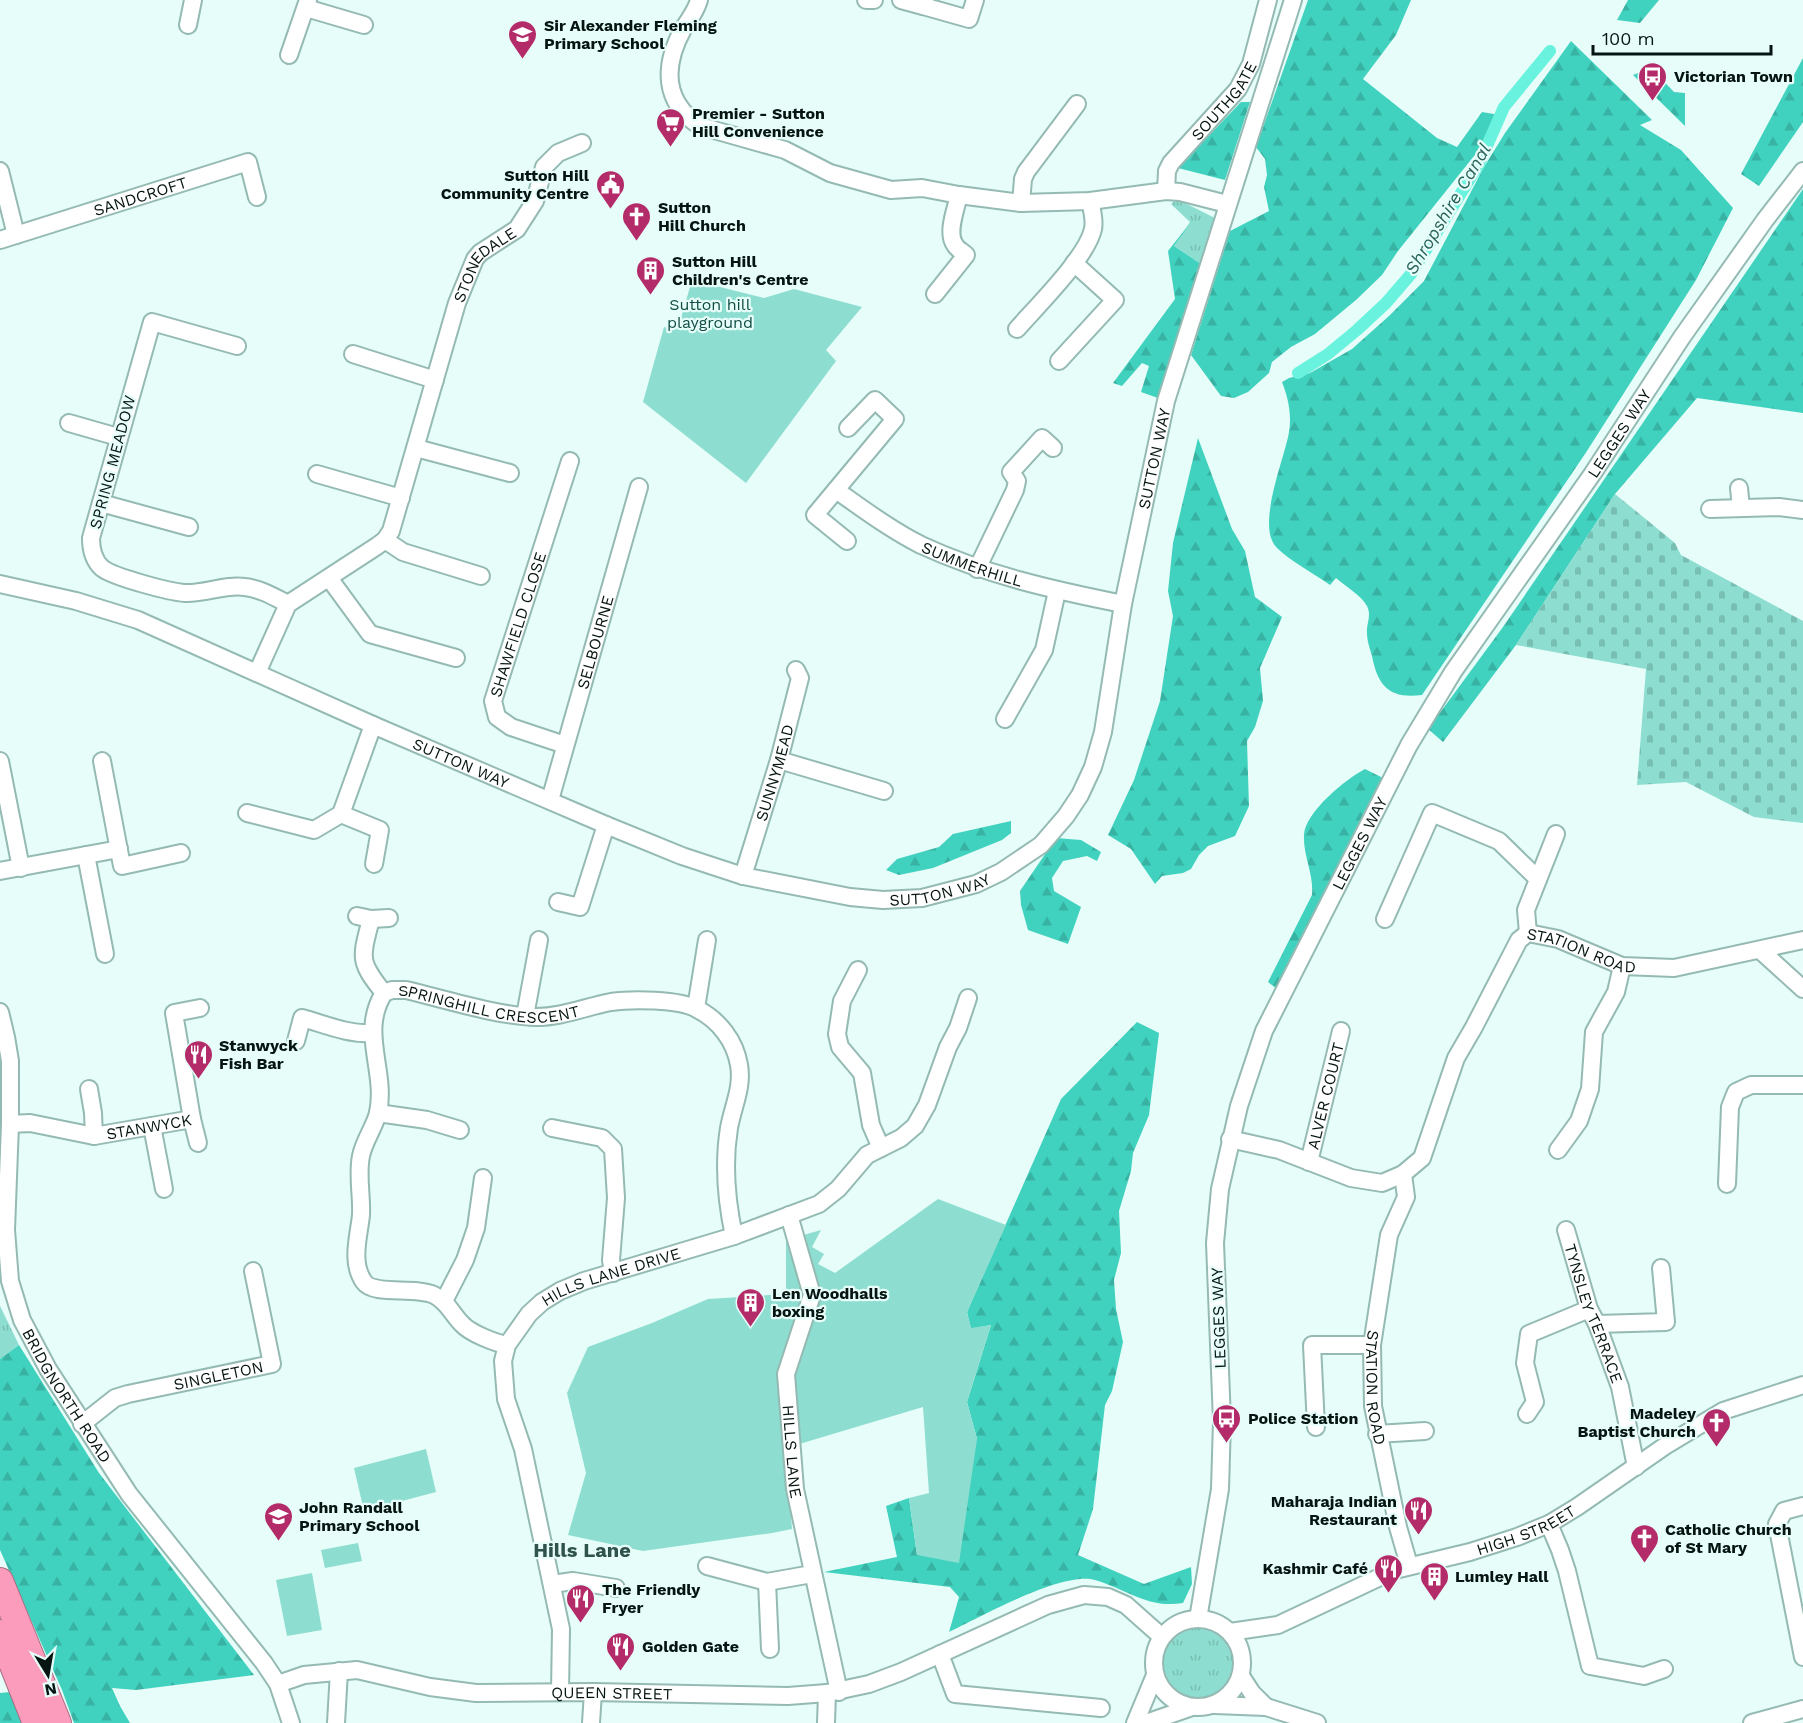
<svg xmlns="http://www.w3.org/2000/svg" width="1803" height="1723" viewBox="0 0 1803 1723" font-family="'Work Sans',sans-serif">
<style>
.grass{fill:url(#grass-tufts)}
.forest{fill:url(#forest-firs)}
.cemetery{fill:url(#cemetery-stones)}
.park{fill:#8dded0}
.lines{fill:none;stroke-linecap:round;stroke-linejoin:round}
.canal{stroke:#69f3df;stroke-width:12}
.minor-casing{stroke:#94bab3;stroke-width:20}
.highway-casing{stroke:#a56d80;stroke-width:28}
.minor{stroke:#fff;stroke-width:16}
.highway{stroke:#fb9cbc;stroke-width:26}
.labels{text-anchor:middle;stroke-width:4.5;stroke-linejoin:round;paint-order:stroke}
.poi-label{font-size:16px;font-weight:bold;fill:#061512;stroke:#e6fdf9;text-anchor:start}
.street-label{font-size:16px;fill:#061512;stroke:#e6fdf9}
.park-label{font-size:16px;fill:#0f4d45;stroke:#e6fdf9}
.water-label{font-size:18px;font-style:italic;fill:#2a635b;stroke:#e6fdf9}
.quarter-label{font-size:20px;font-weight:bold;fill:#2f524c;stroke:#e6fdf9}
</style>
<defs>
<pattern id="grass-tufts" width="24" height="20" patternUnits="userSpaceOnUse" patternTransform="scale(1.5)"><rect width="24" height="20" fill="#8dded0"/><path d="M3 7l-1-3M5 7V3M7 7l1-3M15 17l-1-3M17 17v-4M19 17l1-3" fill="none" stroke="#78beb2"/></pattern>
<pattern id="forest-firs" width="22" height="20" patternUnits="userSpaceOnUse" patternTransform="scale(1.5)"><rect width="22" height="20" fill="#41d2bf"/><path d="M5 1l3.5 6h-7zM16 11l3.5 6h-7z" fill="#38b3a3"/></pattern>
<pattern id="cemetery-stones" width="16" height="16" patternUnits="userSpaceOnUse" patternTransform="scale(1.5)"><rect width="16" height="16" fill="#8dded0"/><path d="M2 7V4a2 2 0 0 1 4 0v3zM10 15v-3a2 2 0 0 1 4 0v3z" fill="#78beb2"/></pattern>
</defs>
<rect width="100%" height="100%" fill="#e6fdf9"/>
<!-- grass -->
<g class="grass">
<path d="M1177 199 1215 218 1204 266 1174 246 1190 222 1171 204Z"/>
<path d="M0 1306 19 1345 0 1359Z"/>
<circle cx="1199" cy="1663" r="37"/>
</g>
<!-- forest -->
<g class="forest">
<path d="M1308 0H1411L1396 35 1363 79 1437 138 1457 147 1482 112 1506 116 1398 251 1382 275 1356 300 1315 334 1291 347 1272 362 1269 373 1248 392 1234 398 1221 396 1191 355 1230 231 1269 211 1264 187 1267 175 1265 159 1256 147Z"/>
<path d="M1628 0H1659L1640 23 1617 20Z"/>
<path d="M1571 41 1652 120 1640 125 1681 150 1733 208 1696 280 1585 454 1422 695C1390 699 1378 687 1372 656 1370 649 1367 641 1367 633 1366 624 1372 616 1367 606 1361 595 1345 586 1336 578L1330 585C1315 574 1290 561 1277 548 1255 527 1285 458 1289 432 1292 415 1288 397 1282 382L1289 378 1310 373 1352 349 1389 316 1424 281 1484 167 1505 133Z"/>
<path d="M1803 58V122L1759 186 1741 174Z"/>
<path d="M1651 68 1674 92 1685 93V126L1633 75Z"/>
<path d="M1241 102H1250L1225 180 1178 168Z"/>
<path d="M1803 189V413L1697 398 1615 494 1516 645 1443 742 1428 729 1503 627Z"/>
<path d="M1191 222 1174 246 1204 266 1158 398 1141 392 1149 366 1142 363 1122 386 1113 383 1175 299 1168 251Z"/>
<path d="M1198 438 1232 529 1245 551 1255 597 1282 617 1260 668 1263 701 1255 727 1247 741 1249 806 1235 836 1208 846 1199 855 1191 869 1183 873 1162 876 1155 884 1131 849 1108 835 1134 780 1160 701 1173 616 1168 591 1173 543Z"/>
<path d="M1365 769 1383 778 1278 990 1268 982 1312 895C1314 874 1303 856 1304 835 1305 812 1346 779 1365 769Z"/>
<path d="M1011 821V833L1002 840 933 868 899 875 886 870 897 859 939 847 953 834Z"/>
<path d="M1056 838 1081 840 1101 852 1097 861 1087 856 1063 861 1052 878 1054 891 1081 907 1068 944 1028 930 1021 905 1020 891Z"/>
<path d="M1137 1022 1159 1033 1149 1115 1133 1153 1131 1171 1119 1211 1121 1253 1114 1280 1116 1309 1123 1342 1112 1391 1105 1405 1093 1509 1078 1555 1144 1584 1191 1567 1192 1584 1183 1603C1148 1609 1126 1589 1095 1580 1062 1571 981 1617 949 1632L959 1597 950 1587 824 1572 897 1557 886 1506 909 1498 917 1555 977 1439 967 1402 991 1325 971 1329 967 1312 1061 1099Z"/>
<path d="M19 1345 99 1473 254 1675 136 1690 112 1688 120 1706 130 1723H74L62 1690 0 1550V1359Z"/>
<path d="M10 1692 22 1723H0V1693Z"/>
</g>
<!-- cemetery -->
<path class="cemetery" d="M1615 494 1675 543 1681 555 1803 621V823L1754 817 1686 782 1637 785 1646 669 1516 645Z"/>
<!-- park -->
<g class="park">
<path d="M692 280 764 298 794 289 862 307 826 350 836 361 746 483 643 402 664 327 674 330 679 325Z"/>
<path d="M938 1199 1006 1225 967 1312 971 1328 991 1325 967 1402 977 1439 959 1563 917 1555 909 1498 929 1493 923 1407 786 1448 792 1529 772 1533 643 1551 568 1535 586 1473 567 1393 588 1347 652 1323 708 1299 786 1294V1240L821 1230 812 1247 824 1254 818 1264 835 1273Z"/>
<path d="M426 1449 436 1492 364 1511 354 1468Z"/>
<path d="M358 1543 362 1561 325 1568 321 1550Z"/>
<path d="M312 1573 322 1630 287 1636 276 1580Z"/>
</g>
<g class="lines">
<!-- canal -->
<path class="canal" d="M1298 373 1328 354 1357 330 1386 303 1411 274 1479 164 1504 107 1550 51"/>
<defs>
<g id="minor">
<path d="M699 0C696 11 689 20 683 29 663 66 663 102 700 126L785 150 830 173 891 190 922 188 959 195 1021 203 1090 201 1166 191 1180 192 1227 204"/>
<path d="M866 0H874"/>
<path d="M901 0 923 6 925 0"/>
<path d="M923 6 969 19 975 0"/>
<path d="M306 8 364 25"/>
<path d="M188 25 193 0"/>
<path d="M289 55 308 0"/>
<path d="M0 171 16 235"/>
<path id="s1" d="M1166 191 1167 171 1171 163 1238 89 1251 64 1268 0"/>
<path d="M1021 203 1023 179 1026 172 1077 104"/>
<path id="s2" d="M0 240 248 162 257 197"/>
<path d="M935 294 966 255C963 252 957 249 955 245 946 233 956 209 959 195"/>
<path d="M1017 329C1037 306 1087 257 1093 229 1095 220 1092 210 1090 201"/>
<path d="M237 346 152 322 91 538C91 549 93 560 102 568 113 577 170 592 185 593 205 594 225 584 245 587 261 589 274 597 288 604"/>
<path d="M353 354 435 380"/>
<path d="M1059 361 1115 300 1074 263"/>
<path d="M69 423 118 437"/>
<path d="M416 448 510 473"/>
<path d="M317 474 401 498"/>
<path d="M1739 488 1741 508"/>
<path id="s3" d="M836 490C863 509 891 530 921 545 986 575 1053 590 1123 604"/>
<path d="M101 503 189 527"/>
<path d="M1710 509 1779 507 1803 510"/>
<path d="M385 540 403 552 481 576"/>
<path d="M847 541 815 515 895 419 875 400 848 428"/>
<path d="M977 569 1015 490 1017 481 1011 472 1042 438 1053 448"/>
<path d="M329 578 370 634 456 658"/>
<path id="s4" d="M0 584 76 601 138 620 373 725 606 825 682 856 743 876 850 897 883 900 922 898 976 884 1001 872 1041 845 1066 816 1080 795 1093 767 1103 732 1123 604 1166 401 1293 0"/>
<path id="s5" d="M257 673 288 604 377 546 385 540 391 531 457 303 475 259 480 253 517 229 535 201 544 167 558 153 582 143"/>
<path d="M1005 719 1044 650 1057 591"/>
<path id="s6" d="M565 745 511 727 497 717 493 701 570 461"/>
<path d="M779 760 884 791"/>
<path d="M0 761 21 868"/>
<path d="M102 761 122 866 181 853"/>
<path id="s7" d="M550 800 639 487"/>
<path d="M247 813 314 830 341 814 373 725"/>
<path d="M341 814 380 830 374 864"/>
<path d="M86 855 105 954"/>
<path d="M0 871 119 849"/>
<path id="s8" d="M743 876 779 760 800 678 796 670"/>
<path d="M558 902 580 907 606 825"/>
<path d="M357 916 371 919 389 918"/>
<path d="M371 919C361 958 358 961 384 993"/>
<path d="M1385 919 1432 813 1499 841 1538 879"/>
<path d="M1528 933 1526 910 1556 834"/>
<path d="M1760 950 1803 989"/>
<path d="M858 970 842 1001 837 1034 840 1047 862 1073 871 1125 881 1148"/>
<path d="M696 1008 707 940"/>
<path id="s9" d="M0 1012 6 1037 10 1061V1124L6 1230 10 1281 22 1320 48 1369 129 1494 264 1663 278 1684 291 1723"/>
<path d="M525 1016 539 940"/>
<path d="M296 1041 302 1018C324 1024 349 1035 372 1033"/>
<path d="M89 1089 93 1113 94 1136"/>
<path d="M378 1113 427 1120 460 1130"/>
<path d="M192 1119 198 1143"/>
<path id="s10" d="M10 1124 30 1123 94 1136 192 1119 174 1013 200 1008"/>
<path d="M152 1126 164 1189"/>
<path d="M552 1128 602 1138 613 1149 616 1198 611 1260 613 1273"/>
<path id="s11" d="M1230 1139 1279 1150 1351 1178 1382 1183 1403 1174 1422 1158 1456 1058 1474 1027 1519 940 1528 933 1558 939 1622 966 1674 968 1803 940"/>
<path d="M1558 1150 1579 1121 1590 1089 1594 1032 1616 992 1622 966"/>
<path id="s12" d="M1309 1162 1341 1031"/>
<path id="s13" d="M1403 1174 1406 1197 1389 1235 1372 1345 1373 1406 1398 1527 1409 1565"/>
<path d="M1727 1184 1730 1107 1736 1092 1751 1085H1803"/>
<path id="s14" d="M789 1215 812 1295 786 1374 795 1489 839 1692"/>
<path id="s15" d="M1566 1230 1589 1309 1597 1324 1620 1387 1636 1467"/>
<path d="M444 1301 465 1260 476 1228 483 1178"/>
<path d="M1597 1324 1666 1322 1661 1268"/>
<path id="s16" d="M507 1345C495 1343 470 1333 462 1324 452 1314 447 1301 434 1295 415 1286 374 1296 364 1282 350 1262 359 1236 361 1215 362 1195 357 1175 361 1156 364 1141 374 1128 378 1113 387 1071 359 1032 384 993L392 990H406C444 999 497 1016 536 1017 562 1017 585 1007 611 1002 631 999 679 999 697 1009 719 1020 735 1041 739 1065 743 1087 733 1106 729 1128 723 1165 726 1199 734 1236"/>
<path d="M1527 1414 1535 1402 1525 1363 1529 1334 1589 1309"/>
<path id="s17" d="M82 1424 115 1398 128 1394 272 1364 253 1271"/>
<path d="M1316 1427 1312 1345H1372"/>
<path d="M1377 1434 1425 1431"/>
<path d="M1803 1506 1784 1511 1777 1524 1803 1657"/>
<path d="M1549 1524 1560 1550 1567 1571 1590 1666 1644 1676 1664 1669"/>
<path d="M707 1566 767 1582 812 1574"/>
<path d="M767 1582 770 1649"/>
<path d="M552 1584 573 1581 616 1588"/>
<circle cx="1198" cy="1663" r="44"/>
<path id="s18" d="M1198 1619 1220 1489 1222 1421 1215 1243 1220 1189 1239 1106 1264 1031 1409 745 1453 672 1593 473 1682 337 1765 220 1803 171"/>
<path id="s19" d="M1230 1632 1278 1625 1395 1570 1470 1552 1517 1537 1549 1524 1577 1507 1665 1446 1723 1411 1803 1385"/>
<path d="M940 1654 955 1694 1101 1708"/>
<path d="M1241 1676 1252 1693 1266 1707"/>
<path id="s20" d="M278 1684 304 1675 357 1670 430 1687 476 1693 593 1692 788 1696 827 1693 869 1684 901 1672 1048 1605 1084 1595 1108 1597 1126 1605 1162 1637"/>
<path id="s21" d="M560 1692 561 1629 523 1449 506 1399 503 1361 507 1345 529 1314 542 1302 560 1291 584 1281 734 1236 819 1204 838 1189 867 1155 901 1138 915 1126 927 1105 948 1047 958 1028 968 998"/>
<path d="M1215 1705 1266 1707 1317 1723"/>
<path d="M336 1723 339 1671"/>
<path d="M591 1723 593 1692"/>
<path d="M826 1723 827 1693"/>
<path d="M1135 1723 1155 1675"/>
<path d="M1146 1723 1192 1707"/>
<path d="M1752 1723 1803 1709"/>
</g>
<g id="highway">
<path d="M0 1581 58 1723"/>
<path d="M0 1633 36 1723"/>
</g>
</defs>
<!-- minor casing -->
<use href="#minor" class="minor-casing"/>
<!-- highway casing -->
<use href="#highway" class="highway-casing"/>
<!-- minor -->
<use href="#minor" class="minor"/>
<!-- highway -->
<use href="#highway" class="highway"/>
</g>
<!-- icons -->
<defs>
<symbol id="school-pin" viewBox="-11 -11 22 30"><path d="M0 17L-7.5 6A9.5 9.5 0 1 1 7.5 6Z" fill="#b42b69" stroke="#e6fdf9"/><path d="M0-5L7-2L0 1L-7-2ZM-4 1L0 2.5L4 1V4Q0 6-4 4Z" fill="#fff"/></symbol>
<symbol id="bus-pin" viewBox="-11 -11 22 30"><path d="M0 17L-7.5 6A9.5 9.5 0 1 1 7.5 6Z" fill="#b42b69" stroke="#e6fdf9"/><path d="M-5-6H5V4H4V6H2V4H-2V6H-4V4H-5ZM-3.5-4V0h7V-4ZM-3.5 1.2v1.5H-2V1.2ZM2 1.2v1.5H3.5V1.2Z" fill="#fff"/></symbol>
<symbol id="supermarket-pin" viewBox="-11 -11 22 30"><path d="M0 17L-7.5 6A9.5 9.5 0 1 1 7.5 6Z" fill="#b42b69" stroke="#e6fdf9"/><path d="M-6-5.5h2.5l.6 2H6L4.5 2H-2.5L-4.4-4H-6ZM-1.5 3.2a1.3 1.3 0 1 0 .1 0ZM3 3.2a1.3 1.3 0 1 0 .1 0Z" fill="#fff"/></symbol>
<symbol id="civic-pin" viewBox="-11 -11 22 30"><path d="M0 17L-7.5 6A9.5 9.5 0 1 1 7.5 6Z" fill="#b42b69" stroke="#e6fdf9"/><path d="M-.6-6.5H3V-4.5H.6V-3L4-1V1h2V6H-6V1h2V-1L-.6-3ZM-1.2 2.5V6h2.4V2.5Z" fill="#fff"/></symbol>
<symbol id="church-pin" viewBox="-11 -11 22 30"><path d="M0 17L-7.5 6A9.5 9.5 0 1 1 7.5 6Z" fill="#b42b69" stroke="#e6fdf9"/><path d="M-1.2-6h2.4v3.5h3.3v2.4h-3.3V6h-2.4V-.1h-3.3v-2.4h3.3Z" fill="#fff"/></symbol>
<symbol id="building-pin" viewBox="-11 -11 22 30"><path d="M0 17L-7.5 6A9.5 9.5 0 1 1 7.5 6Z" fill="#b42b69" stroke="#e6fdf9"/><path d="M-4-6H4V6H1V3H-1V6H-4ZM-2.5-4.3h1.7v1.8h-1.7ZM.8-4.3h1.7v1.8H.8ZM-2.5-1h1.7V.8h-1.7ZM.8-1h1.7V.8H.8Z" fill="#fff"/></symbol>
<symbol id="restaurant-pin" viewBox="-11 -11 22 30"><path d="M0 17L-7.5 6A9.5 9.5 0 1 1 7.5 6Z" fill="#b42b69" stroke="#e6fdf9"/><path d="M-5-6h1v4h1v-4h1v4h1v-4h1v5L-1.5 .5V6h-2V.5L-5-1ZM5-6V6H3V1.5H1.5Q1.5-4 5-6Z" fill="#fff"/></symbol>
</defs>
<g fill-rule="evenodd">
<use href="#school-pin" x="506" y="18" width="33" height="45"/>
<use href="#bus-pin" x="1636" y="60" width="33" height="45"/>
<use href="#supermarket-pin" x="654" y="106" width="33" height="45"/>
<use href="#civic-pin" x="594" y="168" width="33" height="45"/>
<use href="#church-pin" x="620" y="200" width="33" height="45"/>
<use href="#building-pin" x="634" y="254" width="33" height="45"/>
<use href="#restaurant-pin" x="182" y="1038" width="33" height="45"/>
<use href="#building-pin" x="734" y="1286" width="33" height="45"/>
<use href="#bus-pin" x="1210" y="1402" width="33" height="45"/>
<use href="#church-pin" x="1700" y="1406" width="33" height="45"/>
<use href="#restaurant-pin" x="1402" y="1494" width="33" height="45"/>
<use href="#school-pin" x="262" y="1500" width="33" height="45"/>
<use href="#church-pin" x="1628" y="1522" width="33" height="45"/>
<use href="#restaurant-pin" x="1372" y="1552" width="33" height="45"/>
<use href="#building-pin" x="1418" y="1560" width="33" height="45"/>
<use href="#restaurant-pin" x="564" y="1582" width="33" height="45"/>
<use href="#restaurant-pin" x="604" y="1630" width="33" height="45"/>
</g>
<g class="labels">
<!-- poi labels -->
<g class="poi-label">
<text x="544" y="31">Sir Alexander Fleming<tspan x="544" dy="18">Primary School</tspan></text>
<text x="1674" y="82">Victorian Town</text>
<text x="692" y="119">Premier - Sutton<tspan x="692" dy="18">Hill Convenience</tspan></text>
<text x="589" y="181" text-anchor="end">Sutton Hill<tspan x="589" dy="18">Community Centre</tspan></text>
<text x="658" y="213">Sutton<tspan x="658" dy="18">Hill Church</tspan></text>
<text x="672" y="267">Sutton Hill<tspan x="672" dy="18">Children's Centre</tspan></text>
<text x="219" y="1051">Stanwyck<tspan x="219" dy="18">Fish Bar</tspan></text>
<text x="772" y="1299">Len Woodhalls<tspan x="772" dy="18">boxing</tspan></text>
<text x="1696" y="1419" text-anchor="end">Madeley<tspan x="1696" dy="18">Baptist Church</tspan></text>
<text x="1248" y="1424">Police Station</text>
<text x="1397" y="1507" text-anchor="end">Maharaja Indian<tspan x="1397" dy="18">Restaurant</tspan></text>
<text x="299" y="1513">John Randall<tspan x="299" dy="18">Primary School</tspan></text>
<text x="1665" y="1535">Catholic Church<tspan x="1665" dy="18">of St Mary</tspan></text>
<text x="1368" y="1574" text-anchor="end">Kashmir Café</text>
<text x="1455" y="1582">Lumley Hall</text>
<text x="602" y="1595">The Friendly<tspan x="602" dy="18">Fryer</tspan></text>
<text x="642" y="1652">Golden Gate</text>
</g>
<!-- street labels -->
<g class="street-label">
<text dy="6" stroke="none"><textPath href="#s1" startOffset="111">SOUTHGATE</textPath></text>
<text dy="6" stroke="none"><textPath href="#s2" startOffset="147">SANDCROFT</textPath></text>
<text dy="6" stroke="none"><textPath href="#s5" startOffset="489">STONEDALE</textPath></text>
<text dy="6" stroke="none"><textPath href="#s18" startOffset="1293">LEGGES WAY</textPath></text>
<text dy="6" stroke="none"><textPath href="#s4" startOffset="1522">SUTTON WAY</textPath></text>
<text transform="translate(112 462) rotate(-75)" y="6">SPRING MEADOW</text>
<text dy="6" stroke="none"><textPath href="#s3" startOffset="156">SUMMERHILL</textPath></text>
<text dy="6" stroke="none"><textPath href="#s6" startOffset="171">SHAWFIELD CLOSE</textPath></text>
<text dy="6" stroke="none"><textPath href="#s7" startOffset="164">SELBOURNE</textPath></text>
<text dy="6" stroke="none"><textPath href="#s4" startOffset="496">SUTTON WAY</textPath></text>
<text dy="6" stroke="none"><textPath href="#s8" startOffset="108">SUNNYMEAD</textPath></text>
<text dy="6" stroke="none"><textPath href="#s18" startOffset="807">LEGGES WAY</textPath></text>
<text dy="6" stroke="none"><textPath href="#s4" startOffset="1000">SUTTON WAY</textPath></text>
<text dy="6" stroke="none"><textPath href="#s11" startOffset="514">STATION ROAD</textPath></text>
<text dy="6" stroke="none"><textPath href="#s16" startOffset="567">SPRINGHILL CRESCENT</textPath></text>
<text dy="6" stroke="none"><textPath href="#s12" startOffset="68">ALVER COURT</textPath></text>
<text dy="6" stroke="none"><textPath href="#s10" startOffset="141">STANWYCK</textPath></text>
<text dy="6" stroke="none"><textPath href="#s21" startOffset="484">HILLS LANE DRIVE</textPath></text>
<text dy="6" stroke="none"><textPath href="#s15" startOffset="88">TYNSLEY TERRACE</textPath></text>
<text transform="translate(1218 1318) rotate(-92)" y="6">LEGGES WAY</text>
<text dy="6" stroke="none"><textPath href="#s17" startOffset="148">SINGLETON</textPath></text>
<text dy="6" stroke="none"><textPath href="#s13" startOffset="219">STATION ROAD</textPath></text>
<text dy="6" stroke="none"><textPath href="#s9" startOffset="399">BRIDGNORTH ROAD</textPath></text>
<text dy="6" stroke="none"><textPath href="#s14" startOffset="244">HILLS LANE</textPath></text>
<text dy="6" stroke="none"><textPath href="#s19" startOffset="315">HIGH STREET</textPath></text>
<text dy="6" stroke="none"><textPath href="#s20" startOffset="338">QUEEN STREET</textPath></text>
</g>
<!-- park labels -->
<g class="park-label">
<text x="710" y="310">Sutton hill<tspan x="710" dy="18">playground</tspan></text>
</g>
<!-- water labels -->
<g class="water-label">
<text transform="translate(1448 209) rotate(-59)" y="6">Shropshire Canal</text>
</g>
<!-- quarter labels -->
<g class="quarter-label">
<text x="582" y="1557">Hills Lane</text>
</g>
</g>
<!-- north arrow -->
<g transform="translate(48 1675) rotate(169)" stroke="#e6fdf9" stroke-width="4.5" paint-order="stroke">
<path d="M0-4.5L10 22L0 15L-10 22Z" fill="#061512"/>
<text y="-9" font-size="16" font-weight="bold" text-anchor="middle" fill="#061512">N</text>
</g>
<!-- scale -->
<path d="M1593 45v9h178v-9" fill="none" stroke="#061512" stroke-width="3"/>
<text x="1602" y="45" font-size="18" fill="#061512" stroke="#e6fdf9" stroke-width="4.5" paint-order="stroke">100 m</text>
</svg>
